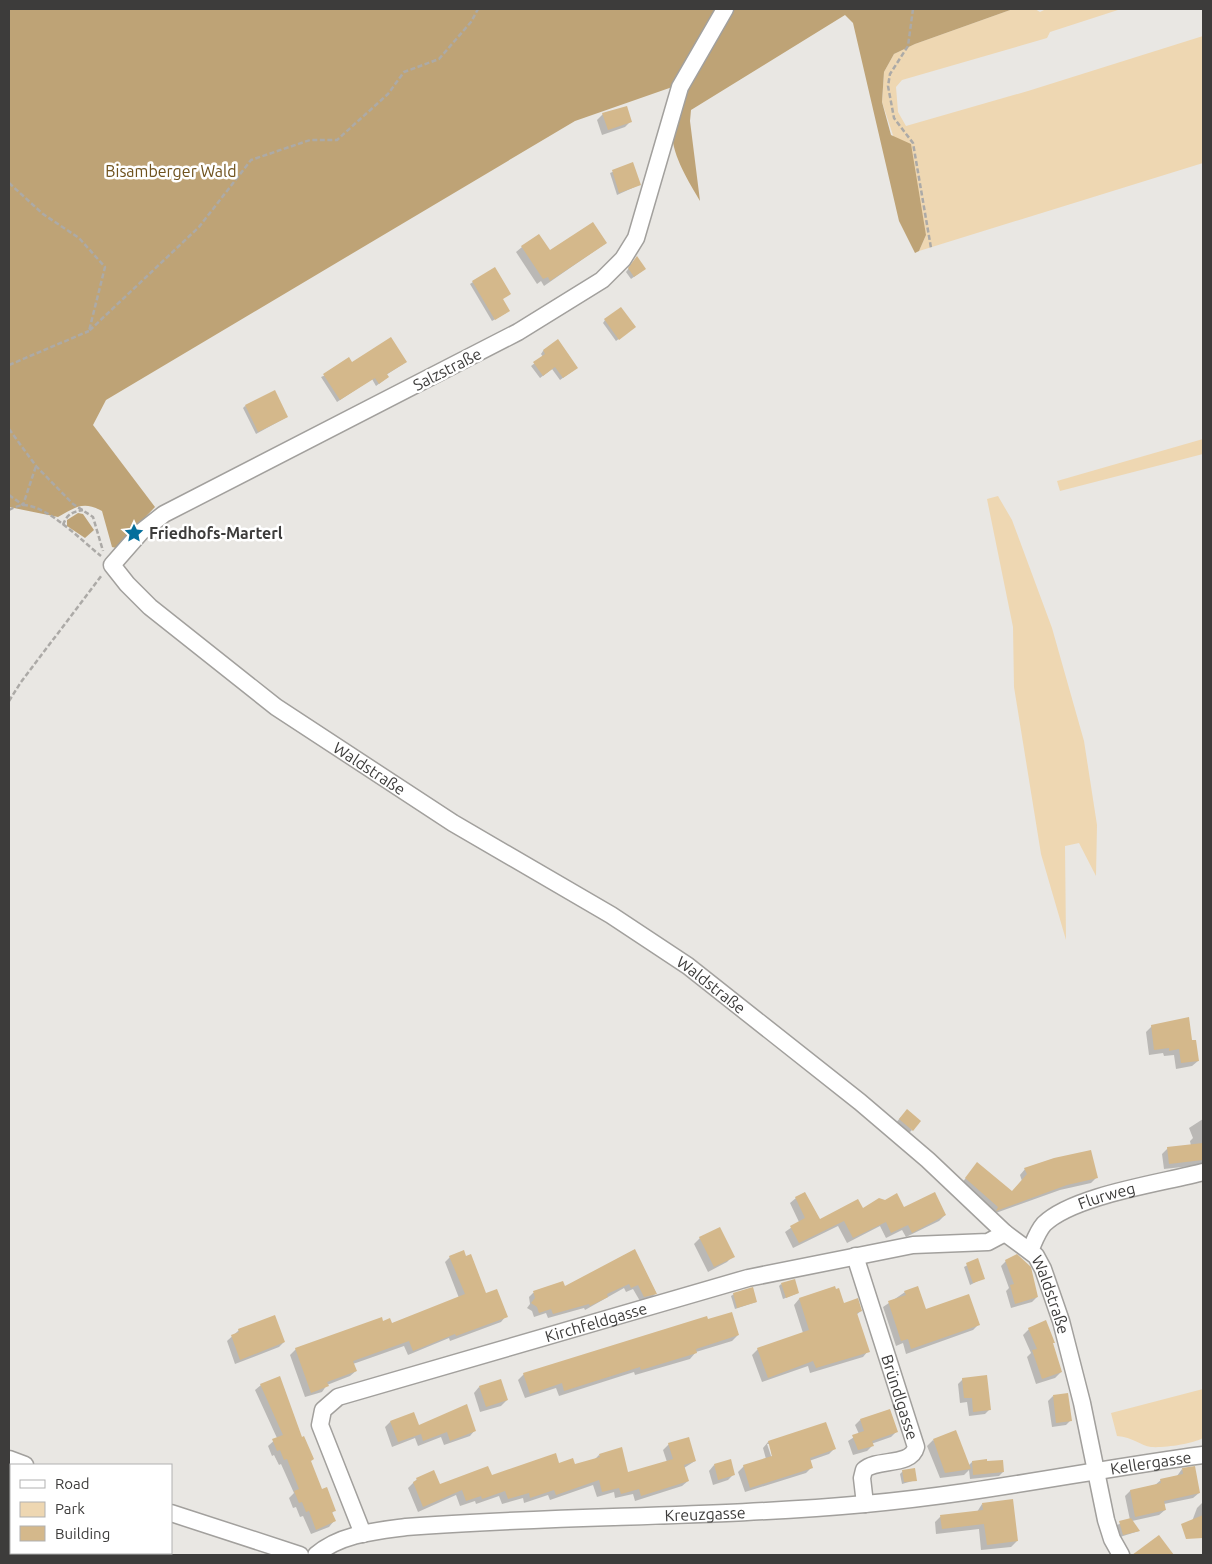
<svg xmlns="http://www.w3.org/2000/svg" width="1212" height="1564" viewBox="0 0 1212 1564" font-family="Ubuntu,sans-serif">
<style>
.green{fill:#eed7b2}
.forest{fill:#bea376}
.shadow{fill:#0003;fill-rule:evenodd}
.building{fill:#d4b88b}
.lines{fill:none;stroke-linecap:round;stroke-linejoin:round}
.street-casing{stroke:#a2a09d;stroke-width:19}
.path{stroke:#acaaa7;stroke-width:2.5;stroke-dasharray:5 2.5;stroke-linecap:butt}
.street{stroke:#fff;stroke-width:16}
.labels{text-anchor:middle;stroke-width:5;stroke-linejoin:round;paint-order:stroke}
.park-label{font-size:16px;fill:#6f521d;stroke:#fff}
.street-label{font-size:16px;fill:#3d3c3b;stroke:#fff}
.poi-label{font-size:16px;font-weight:bold;fill:#3d3c3b;stroke:#fff;text-anchor:start}
</style>
<rect width="100%" height="100%" fill="#e9e7e3"/>
<!-- green -->
<g class="green">
<path d="M1013 9H1035L1040 12 1046 9H1121L1050 32 1047 38 902 80 896 87 898 112 906 126 1028 91 1203 36V163L919 251 926 235 882 102 884 72 894 54 915 44Z"/>
<path d="M1203 439V454L1060 491 1057 481Z"/>
<path d="M998 496 1012 520 1052 628 1084 741 1097 825 1096 876 1079 843 1065 846 1066 940 1041 854 1014 687 1013 627 987 499Z"/>
<path d="M1203 1389V1438C1192 1444 1164 1448 1151 1447 1141 1446 1133 1437 1117 1436L1111 1413Z"/>
</g>
<!-- forest -->
<g class="forest">
<path d="M9 9H721L678 85 575 121 106 400 93 425 155 507 116 548 112 547 102 511C83 501 76 507 58 517L9 507Z"/>
<path d="M730 9H1013L915 44 894 54 884 72 882 102 891 135 911 144 926 235 919 251 915 253 899 221 853 23 845 15 691 110 690 121 700 201C689 182 673 157 672 134 671 106 715 36 730 9Z"/>
<path d="M78 513 83 514 94 530 85 538 67 526V520Z"/>
</g>
<!-- shadow -->
<g class="shadow">
<path d="M603 114 631 121 625 127 602 135 597 120Z"/>
<path d="M632 164 639 185 617 195 610 173Z"/>
<path d="M606 243 544 286 541 281 537 284 516 252 522 247 549 252Z"/>
<path d="M635 260 642 271 631 279 626 272Z"/>
<path d="M473 282 502 299 506 313 492 321 470 284Z"/>
<path d="M605 320 632 329 616 341 603 323Z"/>
<path d="M558 341 574 370 560 380 552 369 540 378 531 366 543 357 541 354 543 351Z"/>
<path d="M352 364H403L386 375 388 377 376 386 372 379 337 402 321 377Z"/>
<path d="M245 406 287 417 256 434 243 408Z"/>
<path d="M1152 1026 1191 1042 1198 1061 1192 1066 1176 1069 1174 1055 1164 1056 1163 1053 1149 1055 1146 1032Z"/>
<path d="M901 1117 912 1130 906 1136 894 1125Z"/>
<path d="M1203 1119V1162L1200 1165 1164 1169 1162 1154 1168 1148 1191 1146 1190 1141 1193 1138 1189 1128Z"/>
<path d="M977 1164 1011 1193 1022 1181 1020 1175 1025 1169 1096 1178 1091 1183 1060 1190 993 1214 961 1184Z"/>
<path d="M796 1198 819 1220 863 1210 904 1209 945 1215 939 1221 906 1237 902 1230 886 1238 880 1226 847 1243 838 1226 793 1248 785 1232 799 1222 790 1203Z"/>
<path d="M700 1238 733 1256 727 1262 708 1272 694 1244Z"/>
<path d="M634 1250 656 1293 651 1298 640 1301 633 1289 626 1292 624 1288 585 1310 584 1308 548 1318 546 1313 534 1317 532 1311 527 1308 530 1304 529 1297 533 1293 565 1288Z"/>
<path d="M450 1257 506 1316 501 1322 450 1341 449 1338 408 1355 404 1346 353 1364 356 1371 350 1376 327 1385 322 1392 305 1397 290 1355 296 1349 382 1322 391 1324 459 1298 445 1262Z"/>
<path d="M977 1260 984 1278 970 1285 964 1267Z"/>
<path d="M1006 1261 1037 1297 1032 1302 1011 1308 1006 1291 1009 1288 1001 1266Z"/>
<path d="M781 1284 798 1293 783 1299 779 1286Z"/>
<path d="M905 1292 925 1311 978 1325 973 1330 906 1354 903 1343 896 1346 883 1307Z"/>
<path d="M734 1294 756 1302 735 1309 731 1296Z"/>
<path d="M799 1299 844 1304 861 1311 856 1315 868 1351 863 1357 810 1373 808 1366 762 1382 752 1355 758 1349 803 1333 794 1305Z"/>
<path d="M707 1321 738 1335 732 1341 696 1352 690 1359 635 1375 634 1372 559 1396 556 1388 525 1398 518 1380 524 1374Z"/>
<path d="M1029 1329 1052 1344 1061 1372 1055 1378 1036 1384 1027 1357 1031 1353 1023 1335Z"/>
<path d="M239 1330 284 1342 279 1347 235 1364 227 1341Z"/>
<path d="M963 1379 989 1410 985 1414 969 1416 967 1402 960 1403 958 1384Z"/>
<path d="M261 1385 310 1462 322 1491 335 1510 331 1514 334 1521 329 1527 311 1534 303 1516 300 1517 296 1507 293 1508 289 1498 294 1493 281 1464 279 1465 274 1455 272 1456 268 1446 277 1438 255 1390Z"/>
<path d="M479 1387 507 1400 501 1406 480 1412 474 1393Z"/>
<path d="M1053 1396 1071 1420 1066 1425 1052 1427 1048 1401Z"/>
<path d="M860 1420 896 1432 891 1437 871 1444 872 1446 867 1451 853 1455 848 1441 859 1434 855 1425Z"/>
<path d="M390 1422 418 1427 475 1430 470 1436 444 1445 441 1437 418 1446 415 1438 392 1447 385 1427Z"/>
<path d="M933 1440 968 1466 972 1462 1003 1472 999 1476 970 1479 969 1470 964 1475 940 1478 927 1446Z"/>
<path d="M768 1442 834 1449 829 1454 809 1461 811 1468 806 1473 745 1492 738 1472 744 1466 766 1459 763 1448ZM767 1444H770L773 1462Z"/>
<path d="M669 1444 695 1461 684 1468 688 1481 682 1486 635 1501 633 1494 615 1498 614 1492 597 1497 593 1485 550 1500 548 1495 524 1503 523 1498 502 1504 499 1496 476 1504 475 1501 460 1506 456 1495 418 1512 408 1488 417 1479 439 1486 558 1464 574 1466 594 1460 599 1455 627 1473 667 1462 663 1450Z"/>
<path d="M714 1465 734 1474 728 1480 713 1485 709 1471Z"/>
<path d="M1182 1469 1199 1493 1193 1498 1164 1504 1165 1510 1159 1515 1132 1521 1139 1531 1120 1537 1117 1525 1130 1520 1125 1496 1130 1491 1155 1485 1161 1480 1177 1476Z"/>
<path d="M903 1471 916 1480 902 1484 900 1474Z"/>
<path d="M1203 1502V1522L1191 1524 1197 1508Z"/>
<path d="M982 1504 1017 1541 1011 1547 981 1550 979 1529 936 1534 935 1522 940 1517 977 1512Z"/>
</g>
<!-- building -->
<g class="building">
<path d="M627 106 632 122 608 130 602 113Z"/>
<path d="M633 162 641 185 619 193 612 170Z"/>
<path d="M593 222 607 243 550 281 548 277 543 279 521 246 539 234 550 250Z"/>
<path d="M637 256 646 269 634 277 628 268Z"/>
<path d="M495 267 511 294 503 299 510 311 495 320 472 281Z"/>
<path d="M621 307 636 327 619 340 604 319Z"/>
<path d="M391 337 407 362 387 374 389 377 379 384 375 378 340 400 323 374 349 357 352 362Z"/>
<path d="M558 339 578 368 563 378 555 367 543 376 533 362 545 354 543 350Z"/>
<path d="M275 390 288 417 258 432 245 405Z"/>
<path d="M1189 1017 1192 1040H1196L1199 1061 1181 1063 1179 1049 1169 1051V1048L1154 1050 1151 1025Z"/>
<path d="M907 1109 921 1121 913 1131 899 1119Z"/>
<path d="M1203 1143V1160L1169 1164 1167 1147Z"/>
<path d="M1091 1150 1098 1178 1067 1185 996 1211 998 1207 965 1178 977 1162 1012 1191 1027 1174 1024 1168 1054 1158Z"/>
<path d="M805 1192 820 1219 858 1199 863 1208 879 1198 885 1200 897 1193 904 1207 935 1192 946 1215 912 1233 908 1225 891 1233 886 1222 853 1238 844 1221 799 1243 790 1226 805 1218 795 1197Z"/>
<path d="M720 1227 735 1257 714 1267 699 1237Z"/>
<path d="M635 1249 657 1294 644 1297 638 1285 631 1288 629 1284 607 1294 608 1297 590 1306 589 1304 553 1314 551 1309 539 1313 537 1307 531 1303 535 1298 533 1291 563 1281 565 1286Z"/>
<path d="M464 1250 466 1256 471 1254 486 1293 497 1289 508 1317 456 1336 455 1334 413 1351 409 1341 353 1361 357 1371 327 1382 329 1386 311 1393 295 1348 382 1317 383 1321 390 1318 392 1323 465 1294 449 1256Z"/>
<path d="M1017 1254 1031 1267 1038 1297 1015 1304 1010 1285 1014 1284 1005 1260Z"/>
<path d="M978 1258 985 1279 973 1283 966 1263Z"/>
<path d="M795 1279 799 1293 786 1298 781 1283Z"/>
<path d="M835 1286 836 1289 839 1288 844 1303 858 1298 862 1311 857 1313 870 1352 816 1368 813 1361 768 1378 757 1348 809 1330 799 1298Z"/>
<path d="M918 1286 926 1309 969 1294 980 1325 911 1349 908 1339 901 1341 888 1301 906 1295 904 1291Z"/>
<path d="M753 1287 757 1302 737 1308 733 1293Z"/>
<path d="M732 1312 739 1335 696 1349 697 1353 641 1370 640 1367 564 1391 562 1383 530 1394 523 1373 707 1316 708 1319Z"/>
<path d="M275 1315 285 1342 240 1360 231 1335 239 1332 238 1329Z"/>
<path d="M1046 1320 1055 1343H1053L1062 1372 1042 1379 1032 1350 1037 1349 1028 1328Z"/>
<path d="M987 1375 991 1410 973 1412 972 1398H964L962 1378Z"/>
<path d="M280 1376 302 1437 304 1436 314 1459 311 1461 322 1489 327 1487 336 1511 332 1512 336 1521 316 1530 309 1511 306 1512 302 1502 299 1503 294 1491 299 1489 287 1459 284 1460 280 1450 277 1451 272 1439 283 1435 260 1384Z"/>
<path d="M501 1379 508 1400 486 1407 479 1386Z"/>
<path d="M1068 1393 1072 1421 1056 1423 1053 1395Z"/>
<path d="M467 1404 476 1431 450 1441 447 1432 423 1441 421 1434 398 1442 390 1421 414 1412 419 1425Z"/>
<path d="M890 1409 898 1432 872 1441 874 1446 858 1450 852 1435 864 1431 860 1419Z"/>
<path d="M826 1422 836 1449 810 1458 813 1468 750 1488 743 1465 772 1456 768 1441Z"/>
<path d="M956 1430 971 1469 945 1473 933 1439Z"/>
<path d="M689 1437 696 1461 684 1465 689 1481 641 1496 639 1489 621 1494 619 1488 602 1492 599 1480 556 1495 554 1490 530 1498 529 1493 508 1499 505 1491 482 1499 481 1496 466 1501 462 1490 423 1507 413 1482 417 1480 416 1478 434 1470 440 1484 488 1466 492 1475 556 1453 559 1463 573 1458 575 1464 600 1457 599 1454 622 1447 628 1472 673 1459 668 1443Z"/>
<path d="M731 1459 735 1475 718 1480 714 1464Z"/>
<path d="M987 1459V1461L1003 1460 1004 1472 973 1475 972 1461Z"/>
<path d="M1195 1466 1200 1493 1164 1501 1166 1510 1135 1517 1130 1490 1161 1483 1160 1479 1183 1474 1182 1468Z"/>
<path d="M915 1468 917 1481 904 1482 902 1470Z"/>
<path d="M1013 1499 1018 1541 987 1545 984 1524 942 1529 940 1515 983 1510 982 1503Z"/>
<path d="M1203 1515V1538L1186 1539 1181 1524Z"/>
<path d="M1131 1518 1140 1531 1123 1535 1119 1521Z"/>
<path d="M1159 1535 1174 1555H1132Z"/>
</g>
<g class="lines">
<defs>
<g id="street">
<path id="s1" d="M725 9 680 87 636 238 623 259 602 280 518 332 164 514 141 532 112 565 127 584 150 607 276 707 453 823 611 915 688 966 860 1102 928 1160 1005 1233 1036 1256 1043 1269 1061 1321 1082 1403 1106 1520 1112 1539 1121 1555"/>
<path id="s2" d="M1030 1251C1034 1242 1037 1232 1044 1224 1074 1195 1162 1183 1203 1172"/>
<path id="s3" d="M855 1256 916 1447C911 1467 877 1458 864 1470L862 1478 865 1504"/>
<path d="M9 1459 25 1465"/>
<path d="M171 1513 300 1555"/>
<path id="s4" d="M363 1534 320 1425 323 1410 338 1397 748 1278 913 1245 988 1242 1005 1233"/>
<path id="s5" d="M316 1555C340 1534 376 1531 406 1527 559 1515 712 1518 865 1504 978 1494 1090 1470 1203 1455"/>
</g>
</defs>
<!-- street casing -->
<use href="#street" class="street-casing"/>
<!-- path -->
<g class="path">
<path d="M913 9 908 46 890 74 888 86 894 118 913 143 931 248"/>
<path d="M9 183 43 214 79 238 105 267 89 331 199 227 251 160 310 140H337L388 94 404 72 439 59 471 22 478 9"/>
<path d="M9 365 89 331"/>
<path d="M9 429 36 466 73 504 93 517 103 551"/>
<path d="M9 495 23 505 36 466"/>
<path d="M9 510C13 508 19 505 24 505 48 506 82 541 101 556"/>
<path d="M63 525C67 514 72 512 83 510"/>
<path d="M9 701 21 682 102 575"/>
</g>
<!-- street -->
<use href="#street" class="street"/>
</g>
<!-- icons -->
<defs>
<symbol id="sight-bare" viewBox="-9 -9 18 18"><path d="M0-6L1.8-2.2L6-1.7L2.9 1.2L3.7 5.4L0 3.3L-3.7 5.4L-2.9 1.2L-6-1.7L-1.8-2.2Z" fill="#056f9c" stroke="#fff" stroke-width="2.5" paint-order="stroke"/></symbol>
</defs>
<g fill-rule="evenodd">
<use href="#sight-bare" x="120" y="519" width="28" height="28"/>
</g>
<g class="labels">
<!-- park labels -->
<g class="park-label">
<text x="171" y="177">Bisamberger Wald</text>
</g>
<!-- street labels -->
<g class="street-label">
<text transform="translate(447 369) rotate(-27)" y="6">Salzstraße</text>
<text dy="6" stroke="none"><textPath href="#s1" startOffset="1201">Waldstraße</textPath></text>
<text dy="6" stroke="none"><textPath href="#s1" startOffset="1606">Waldstraße</textPath></text>
<text dy="6" stroke="none"><textPath href="#s2" startOffset="100">Flurweg</textPath></text>
<text dy="6" stroke="none"><textPath href="#s1" startOffset="2071">Waldstraße</textPath></text>
<text dy="6" stroke="none"><textPath href="#s4" startOffset="421">Kirchfeldgasse</textPath></text>
<text dy="6" stroke="none"><textPath href="#s3" startOffset="148">Bründlgasse</textPath></text>
<text dy="6" stroke="none"><textPath href="#s5" startOffset="844">Kellergasse</textPath></text>
<text dy="6" stroke="none"><textPath href="#s5" startOffset="395">Kreuzgasse</textPath></text>
</g>
<!-- poi labels -->
<g class="poi-label">
<text x="149" y="539">Friedhofs-Marterl</text>
</g>
</g>
<!-- border -->
<rect width="1212" height="1564" fill="none" stroke="#3d3c3b" stroke-width="20"/>
<!-- legend -->
<rect x="10" y="1464" width="162" height="90" fill="#ffffff" stroke="#b1b1b1"/>
<rect x="20" y="1480" width="25" height="8" fill="#ffffff" stroke="#b1b1b1"/>
<text x="55" y="1489" font-size="15" fill="#3d3c3b">Road</text>
<rect x="20" y="1502" width="25" height="15" fill="#eed7b2" stroke="#b1b1b1"/>
<text x="55" y="1514" font-size="15" fill="#3d3c3b">Park</text>
<rect x="20" y="1526" width="25" height="15" fill="#d4b88b" stroke="#b1b1b1"/>
<text x="55" y="1539" font-size="15" fill="#3d3c3b">Building</text>
</svg>
